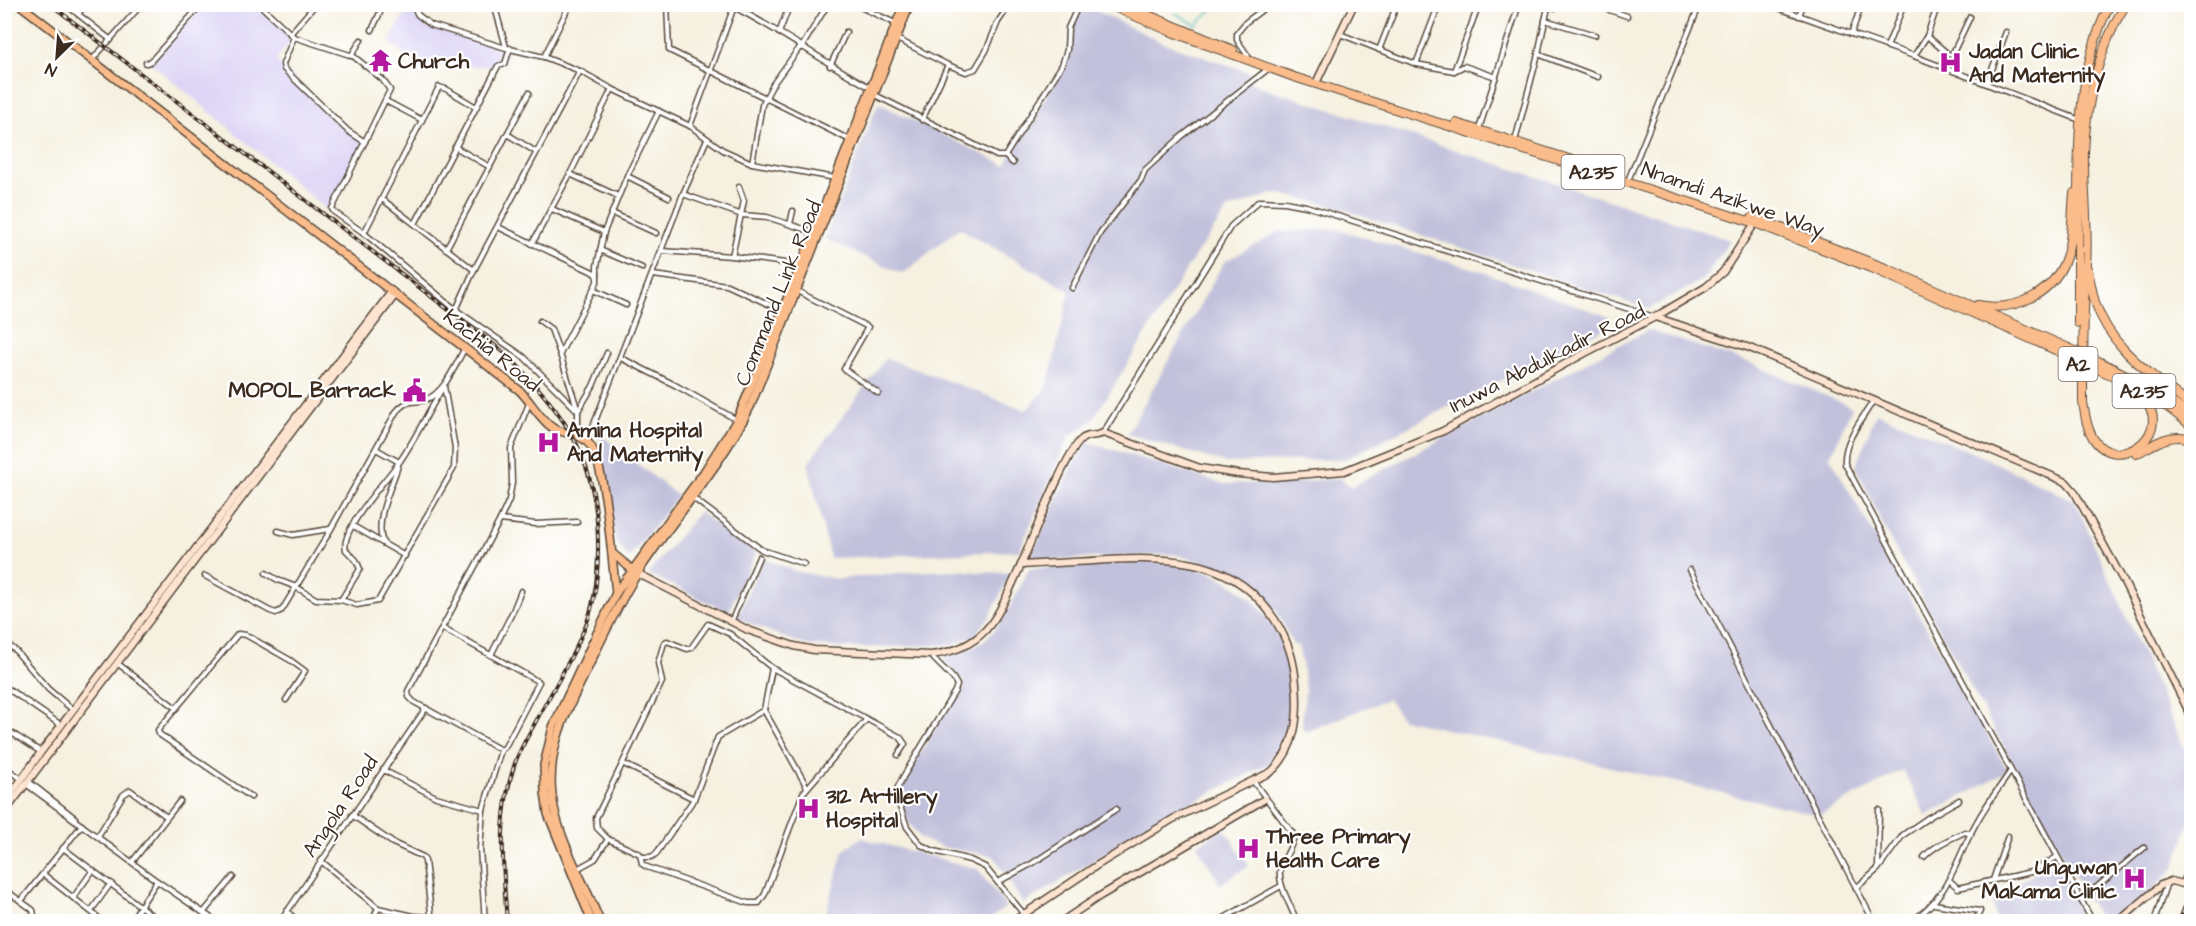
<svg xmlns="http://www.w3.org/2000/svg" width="2196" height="926" viewBox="0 0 2196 926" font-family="'Architects Daughter',sans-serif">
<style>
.built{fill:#ddd5f6}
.industrial{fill:#c2c1dc}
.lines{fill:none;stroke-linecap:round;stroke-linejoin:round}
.stream{stroke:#4bbac1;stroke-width:1.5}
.street-casing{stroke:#57483b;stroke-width:7}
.secondary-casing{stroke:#57483b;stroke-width:9}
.primary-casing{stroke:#57483b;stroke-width:10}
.highway-casing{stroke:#57483b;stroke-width:10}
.street{stroke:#fff;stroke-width:4}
.secondary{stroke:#fde4d1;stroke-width:6}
.primary{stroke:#fabc8b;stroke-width:7}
.highway{stroke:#fabc8b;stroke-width:8}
.rail-casing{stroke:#3b2a1e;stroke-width:4}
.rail{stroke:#fff;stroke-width:1.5;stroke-dasharray:4.5;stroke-linecap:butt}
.highway-bridge-casing{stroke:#57483b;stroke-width:10;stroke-linecap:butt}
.highway-bridge{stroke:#fabc8b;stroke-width:8}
.labels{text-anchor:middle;stroke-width:4.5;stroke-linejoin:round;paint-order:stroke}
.shield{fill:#fff;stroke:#766a62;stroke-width:1.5}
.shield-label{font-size:20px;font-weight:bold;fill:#3b2a1e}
.poi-label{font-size:21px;font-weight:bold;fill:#3b2a1e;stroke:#fff;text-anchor:start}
.street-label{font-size:21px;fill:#3b2a1e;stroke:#fff}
</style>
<rect width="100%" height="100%" fill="#fff"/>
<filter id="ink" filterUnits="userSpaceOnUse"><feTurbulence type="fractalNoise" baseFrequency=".0167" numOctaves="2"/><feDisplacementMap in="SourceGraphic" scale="12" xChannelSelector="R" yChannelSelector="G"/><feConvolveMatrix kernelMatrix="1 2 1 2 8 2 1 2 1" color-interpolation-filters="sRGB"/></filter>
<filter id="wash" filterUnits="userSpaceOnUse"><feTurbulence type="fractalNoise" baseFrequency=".008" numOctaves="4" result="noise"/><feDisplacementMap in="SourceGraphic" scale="24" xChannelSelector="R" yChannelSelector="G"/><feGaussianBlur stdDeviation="1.35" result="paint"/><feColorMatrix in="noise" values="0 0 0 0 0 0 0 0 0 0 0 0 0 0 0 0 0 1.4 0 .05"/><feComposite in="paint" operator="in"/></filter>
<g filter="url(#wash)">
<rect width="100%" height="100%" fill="#f5f0df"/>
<!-- built -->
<g class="built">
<path d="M202 5H258L293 38 276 60 344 127 364 141 330 212 150 62Z"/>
<path d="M409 8 426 24 509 50 504 64 481 66 417 64 389 42Z"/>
</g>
<!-- industrial -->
<g class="industrial">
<path d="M1080 5H1084L1164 43 1251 73 1245 79 1259 86 1730 240 1704 279 1649 309 1326 204 1275 193 1227 210 1189 265 1092 421 1069 436 1019 551 830 558 808 463 886 358 1026 410 1047 388 1070 291 959 228 903 274 825 239 878 103 1005 165 1061 72Z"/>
<path d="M1336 229 1475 269 1609 317 1605 328 1345 459 1226 463 1127 434 1224 262 1279 232Z"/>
<path d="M1648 330 1750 363 1852 407 1830 457 2008 771 1926 816 1903 770 1819 815 1402 719 1388 699 1306 732 1302 728 1305 690 1302 664 1298 645 1294 646 1277 612 1245 581 1220 567 1174 554 1029 561 1070 471 1088 442 1224 484 1300 482 1340 478 1351 487Z"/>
<path d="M1876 413 1981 456 2075 501 2191 763 2192 805 2189 823 2174 868 2125 919 2120 921H2101L2073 874 1884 528 1856 466Z"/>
<path d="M601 435 678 496 629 558 616 542 600 445Z"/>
<path d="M699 512 756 553 728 612 648 574Z"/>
<path d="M763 558 794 571 837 579 910 572 957 570 977 572 1011 573 989 618 973 637 950 645 843 648 806 645 783 637 737 618Z"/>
<path d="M1150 562 1180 564 1207 571 1229 582 1251 598 1270 621 1285 649 1293 679 1294 708 1276 760 1171 813 1023 904 994 856 942 847 921 839 908 822 901 803V789L905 779 964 682 943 660 945 656 962 652 981 643 994 631 1007 613 1029 569Z"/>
<path d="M1224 828 1249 866 1219 885 1218 880 1197 845Z"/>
<path d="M861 838 978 869 1006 907 987 921H824L843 851Z"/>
<path d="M2054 860 2086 921H1996L1992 900Z"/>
</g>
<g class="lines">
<!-- stream -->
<path class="stream" d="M1175 13 1196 25 1218 4"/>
</g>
</g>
<g filter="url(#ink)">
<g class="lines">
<defs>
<g id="street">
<path d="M65 4 111 40"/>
<path d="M259 4 294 37 353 56 382 79 390 90 332 209 334 212 364 233 456 310 524 357 578 411 593 386 607 353"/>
<path d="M412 4 418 15 431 25 506 48 544 57 580 71 612 89 690 126 723 150 752 163 835 178"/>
<path d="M494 4 506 47"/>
<path d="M667 4 669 50 850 140"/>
<path d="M728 4C777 28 822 61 871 88"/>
<path d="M854 4 895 23"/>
<path d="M1538 4 1556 8 1560 4"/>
<path d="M1592 4 1627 16"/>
<path d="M1687 4 1699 9"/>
<path d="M1767 4 1914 56 2080 120"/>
<path d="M78 14 86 4"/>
<path d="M1799 16 1803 4"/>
<path d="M1545 20 1595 35"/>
<path d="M372 30 384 4"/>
<path d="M779 33 790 4"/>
<path d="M290 34 316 4"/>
<path d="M1340 34 1416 64 1454 71 1464 66 1496 77"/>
<path d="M1851 34 1862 4"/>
<path d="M1927 36 1948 54 1952 55 1970 17"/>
<path d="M294 37 283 64 284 69 348 131 365 142"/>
<path d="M897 39 948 65 922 120"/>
<path d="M1887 47 1904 4"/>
<path d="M801 48 828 4"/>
<path d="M1379 50 1397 4"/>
<path d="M1538 54 1598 77"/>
<path d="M351 56 361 40"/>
<path d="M1248 56 1237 40V33L1246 22 1270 4"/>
<path d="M1914 56 1927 36 1938 4"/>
<path d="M544 57 570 4"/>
<path d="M92 60 142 4"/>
<path d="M146 63 150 62 202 4"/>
<path d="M1416 64 1439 4"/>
<path d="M948 65 966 72 975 69 986 51 998 22 1010 4"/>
<path d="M830 66 846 32"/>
<path d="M1454 71 1479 4"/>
<path d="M1987 83 2006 32"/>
<path d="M875 95 997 156H1005L1013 163"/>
<path d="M386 101 422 120"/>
<path d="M690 126 735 4"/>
<path d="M1479 129 1519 4"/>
<path d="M507 134 536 152"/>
<path d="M1515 141 1538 54 1548 7"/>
<path d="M455 147 490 167"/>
<path d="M1005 156 1062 65 1067 50 1068 28 1079 4"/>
<path d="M752 163 762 105 773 84 800 47"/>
<path d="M570 174 618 196"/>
<path d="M627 176 669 197"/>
<path d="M1629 178 1700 4"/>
<path d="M683 194 742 215 767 217 813 232"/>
<path d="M382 199 474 270"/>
<path d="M552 209 604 232"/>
<path d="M612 213 656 233"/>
<path d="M415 224 498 66 505 64 510 48"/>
<path d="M790 224 793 211"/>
<path d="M498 227 597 274"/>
<path d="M364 233 439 87 446 89 476 107"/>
<path d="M532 244 570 174 612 89"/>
<path d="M446 249 529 93"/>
<path d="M600 250 642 268"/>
<path d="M662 251 732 256 800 265"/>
<path d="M732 256 744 201 739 187"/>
<path d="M653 275 727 285 781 310"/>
<path d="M1072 288 1100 233 1141 180 1145 170 1181 137 1268 69"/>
<path d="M593 290 626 305"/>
<path d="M797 291 868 327 844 369 878 393"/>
<path d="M456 310 474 270 580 71"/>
<path d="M540 321 551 329 560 354 578 411V435"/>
<path d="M560 354 597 282V266L604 232 627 176 659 111"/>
<path d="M621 358 675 385 737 420"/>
<path d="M1873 401C1862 420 1843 441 1845 464L2093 922"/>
<path d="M595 423 601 429"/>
<path d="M1103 433 1231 226 1259 201 1285 202 1306 206 1654 317"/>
<path d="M587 442 683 194 707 139"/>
<path d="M376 449 399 462"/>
<path d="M693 498 762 550 804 564"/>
<path d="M500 520 536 524 577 522"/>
<path d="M353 526 405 556"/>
<path d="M278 531 293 535 330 529"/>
<path d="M383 543C374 520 391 488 398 466"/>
<path d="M1690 570 1874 922"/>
<path d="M266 573 278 580 296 587 316 599 341 600 357 605 378 601 454 468 455 448 444 386"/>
<path d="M205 576 270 611 276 613 282 610 327 536 396 412C408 398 411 404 425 400 445 393 455 365 465 348"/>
<path d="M341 600 360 569 356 560 346 550C339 530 389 477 400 461 416 438 427 413 442 389"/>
<path d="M731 622 759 557"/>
<path d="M442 628 539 682 505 747 501 750 483 810 480 849 485 922"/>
<path d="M4 642 15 650 48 689 73 710"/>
<path d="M491 655 513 611 521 591"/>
<path d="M931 656 953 678 957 685 955 691 903 777 897 789 899 804 907 827 921 845 934 851 970 860 985 867 1023 913"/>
<path d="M117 663 176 708"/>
<path d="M772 668 764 710 807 787"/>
<path d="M4 686 61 725"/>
<path d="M866 720 803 793 765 894 759 903H748L647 867 642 864 640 854 608 839 597 828 596 818 662 682 658 663 664 643 667 641 687 649 691 648 708 624 730 634 772 668 900 737 905 744 898 755"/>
<path d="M4 728 41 752"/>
<path d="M501 750 414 702 409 697 408 691 500 520 509 500 512 483 511 448 530 401"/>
<path d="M624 764 694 799"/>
<path d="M4 767 22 779"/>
<path d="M383 770 436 797 483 810"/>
<path d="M28 781 75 818"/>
<path d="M1253 781 1294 835C1293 848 1282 859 1280 871 1278 885 1292 908 1297 922"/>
<path d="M26 784 157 881 217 922"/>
<path d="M251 797 159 734 158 730 238 634 246 635 290 660 305 671 286 700"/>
<path d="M352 815 393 843 423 857 425 861 432 922"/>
<path d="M98 836 123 795 130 790 167 817"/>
<path d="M63 848 161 922"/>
<path d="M641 857H651L656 854 694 799 718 737 764 710"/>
<path d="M1924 857C1935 845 1950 839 1965 832L1971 834"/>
<path d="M321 861 378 908 414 916 431 917"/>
<path d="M132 862 180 801"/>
<path d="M1878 868 1879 810"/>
<path d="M577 869 595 859 608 839"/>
<path d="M43 874 104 922"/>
<path d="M1949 880 1958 888 2031 872 2057 857"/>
<path d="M1993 880 2008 836"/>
<path d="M998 882 1033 863 1116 809"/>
<path d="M1856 888 1878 869 1903 835 1929 817 1959 800"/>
<path d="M4 889 33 910 34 915 29 922"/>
<path d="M73 898 93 870"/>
<path d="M2081 900 2144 848"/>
<path d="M21 901 82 825"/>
<path d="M1934 904 1980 911 1975 922"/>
<path d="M91 911 111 883"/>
<path d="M287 911 298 922"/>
<path d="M203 913 233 877"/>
<path d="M130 922 157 881"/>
<path d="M280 922 426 708"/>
<path d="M372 922 378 908"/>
<path d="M1217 922 1281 886"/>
<path d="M1910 922C1951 897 1956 856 1979 818 1988 802 2000 787 2010 772"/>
<path d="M2154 922 2167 882"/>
</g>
<g id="secondary">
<path d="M1318 79 1354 4"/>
<path d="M1655 317 1750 348 2066 482 2074 491 2124 582 2192 718"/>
<path d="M1021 565C1031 542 1066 451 1082 439 1088 434 1096 437 1103 433L1200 468 1238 474 1273 477 1344 471 1443 431 1585 353 1655 317 1706 287 1723 272 1755 223"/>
<path d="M637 573 748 630 794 646 814 650 931 655C990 648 999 612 1021 565 1050 563 1079 562 1108 560 1174 557 1235 558 1275 620 1288 641 1294 659 1296 684 1299 717 1296 749 1271 772L1173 819 1096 866 1012 922"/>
<path d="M4 804 41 752 392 291"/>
<path d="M4 813 396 294"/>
<path d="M1061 922 1100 896 1265 799"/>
<path d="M2118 922 2161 885 2171 881 2183 884 2192 867"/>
<path d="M2189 922 2192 916"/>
</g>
<g id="primary">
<path d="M19 4 519 390C530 400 541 421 553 428 565 435 580 432 590 445 606 465 612 563 616 593"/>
<path d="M612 553 635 572"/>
<path d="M592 922 548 814 545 792 544 765 553 727 616 593 704 472 737 420 801 265 904 4"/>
<path d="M600 922C584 880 557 839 552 795 547 751 564 716 583 678 600 643 616 607 637 574 675 515 720 469 751 405L910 4"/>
</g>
<g id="highway">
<path d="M1107 4 1172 32 1294 77 1755 223 1876 270 2071 357"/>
<path d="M1121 4 1233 50"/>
<path d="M1456 123 1613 173"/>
<path d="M1753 217 1888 269 2073 350"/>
<path d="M2088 270C2090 280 2092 291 2095 302 2112 352 2154 375 2192 407"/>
<path d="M1978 305C2017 313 2056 292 2067 254 2073 235 2072 213 2074 193"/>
<path d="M2078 323C2078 284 2078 246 2078 207 2078 139 2078 67 2110 4"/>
<path d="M2092 358 2147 385 2192 416"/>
<path d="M2090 366 2116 377"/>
<path d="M2114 376C2125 383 2139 392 2147 403 2171 437 2115 474 2093 438 2086 427 2085 414 2083 402 2083 356 2083 311 2086 266 2089 228 2083 189 2084 152 2086 102 2099 46 2126 4"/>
<path d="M2132 385 2170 409 2192 426"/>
<path d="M2136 454C2155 444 2169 432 2192 439"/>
</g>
</defs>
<!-- street casing -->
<use href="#street" class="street-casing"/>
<!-- secondary casing -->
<use href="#secondary" class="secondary-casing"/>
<!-- primary casing -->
<use href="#primary" class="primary-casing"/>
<!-- highway casing -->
<use href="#highway" class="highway-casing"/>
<!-- street -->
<use href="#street" class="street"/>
<!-- secondary -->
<use href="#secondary" class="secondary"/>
<!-- primary -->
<use href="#primary" class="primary"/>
<!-- highway -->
<use href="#highway" class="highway"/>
<defs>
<g id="rail">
<path d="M50 4 506 354C567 416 599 460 598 550 598 579 595 607 582 634 569 664 551 693 535 723 528 736 520 749 515 763 497 815 503 868 507 922"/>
<path d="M2179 922 2192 889"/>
</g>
</defs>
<!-- rail casing -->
<use href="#rail" class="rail-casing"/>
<!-- rail -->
<use href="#rail" class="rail"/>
<defs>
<g id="highway-bridge">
<path d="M2073 350 2092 358"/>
<path d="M2071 357 2090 366"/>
</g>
</defs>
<!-- highway-bridge casing -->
<use href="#highway-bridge" class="highway-bridge-casing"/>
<!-- highway-bridge -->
<use href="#highway-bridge" class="highway-bridge"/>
</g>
</g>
<!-- icons -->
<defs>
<symbol id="temple-bare" viewBox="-9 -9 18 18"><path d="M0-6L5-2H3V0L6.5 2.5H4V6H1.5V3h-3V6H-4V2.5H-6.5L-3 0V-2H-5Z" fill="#b5179e" stroke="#fff" stroke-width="2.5" paint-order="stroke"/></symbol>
<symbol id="hospital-bare" viewBox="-9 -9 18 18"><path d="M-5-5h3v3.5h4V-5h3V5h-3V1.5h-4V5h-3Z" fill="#b5179e" stroke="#fff" stroke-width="2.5" paint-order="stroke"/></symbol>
<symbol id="civic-bare" viewBox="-9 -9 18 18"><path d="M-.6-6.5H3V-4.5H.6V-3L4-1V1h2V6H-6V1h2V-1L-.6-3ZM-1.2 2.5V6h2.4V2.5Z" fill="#b5179e" stroke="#fff" stroke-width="2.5" paint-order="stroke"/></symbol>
</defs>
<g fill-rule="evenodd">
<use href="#temple-bare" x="364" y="44" width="33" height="33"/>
<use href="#hospital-bare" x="1934" y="46" width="33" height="33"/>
<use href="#civic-bare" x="398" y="374" width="33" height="33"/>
<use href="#hospital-bare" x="532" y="426" width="33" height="33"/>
<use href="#hospital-bare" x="792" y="792" width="33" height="33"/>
<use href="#hospital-bare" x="1232" y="832" width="33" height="33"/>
<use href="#hospital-bare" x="2118" y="862" width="33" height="33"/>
</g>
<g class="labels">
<!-- shield labels -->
<g class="shield">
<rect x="1561.5" y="155" width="63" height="34" rx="4.5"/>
<rect x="2058.5" y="347" width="39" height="34" rx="4.5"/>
<rect x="2112.5" y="374" width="63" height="34" rx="4.5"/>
</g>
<g class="shield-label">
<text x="1593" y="179">A235</text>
<text x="2078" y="371">A2</text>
<text x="2144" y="398">A235</text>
</g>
<!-- poi labels -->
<g class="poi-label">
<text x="1969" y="58">Jadan Clinic<tspan x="1969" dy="24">And Maternity</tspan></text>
<text x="398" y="68">Church</text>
<text x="396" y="397" text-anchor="end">MOPOL Barrack</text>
<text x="567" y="437">Amina Hospital<tspan x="567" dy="24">And Maternity</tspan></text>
<text x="826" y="803">312 Artillery<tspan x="826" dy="24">Hospital</tspan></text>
<text x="1266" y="843">Three Primary<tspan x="1266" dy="24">Health Care</tspan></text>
<text x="2117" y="874" text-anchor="end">Unguwan<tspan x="2117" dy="24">Makama Clinic</tspan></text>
</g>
<!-- street labels -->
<g class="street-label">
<text transform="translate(1733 199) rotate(19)" y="7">Nnamdi Azikwe Way</text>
<text transform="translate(778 293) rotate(-68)" y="7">Command Link Road</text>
<text transform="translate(492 350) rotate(39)" y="7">Kachia Road</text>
<text transform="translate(1547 358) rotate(-27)" y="7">Inuwa Abdulkadir Road</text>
<text transform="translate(340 806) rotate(-56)" y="7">Angola Road</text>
</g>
</g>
<!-- margin -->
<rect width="2196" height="926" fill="none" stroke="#fff" stroke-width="24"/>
<!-- north arrow -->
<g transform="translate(57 57) rotate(205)" stroke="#ffffff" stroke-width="4.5" paint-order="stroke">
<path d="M0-4.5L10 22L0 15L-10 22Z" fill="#3b2a1e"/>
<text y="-9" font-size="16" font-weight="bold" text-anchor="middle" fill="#3b2a1e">N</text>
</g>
</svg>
